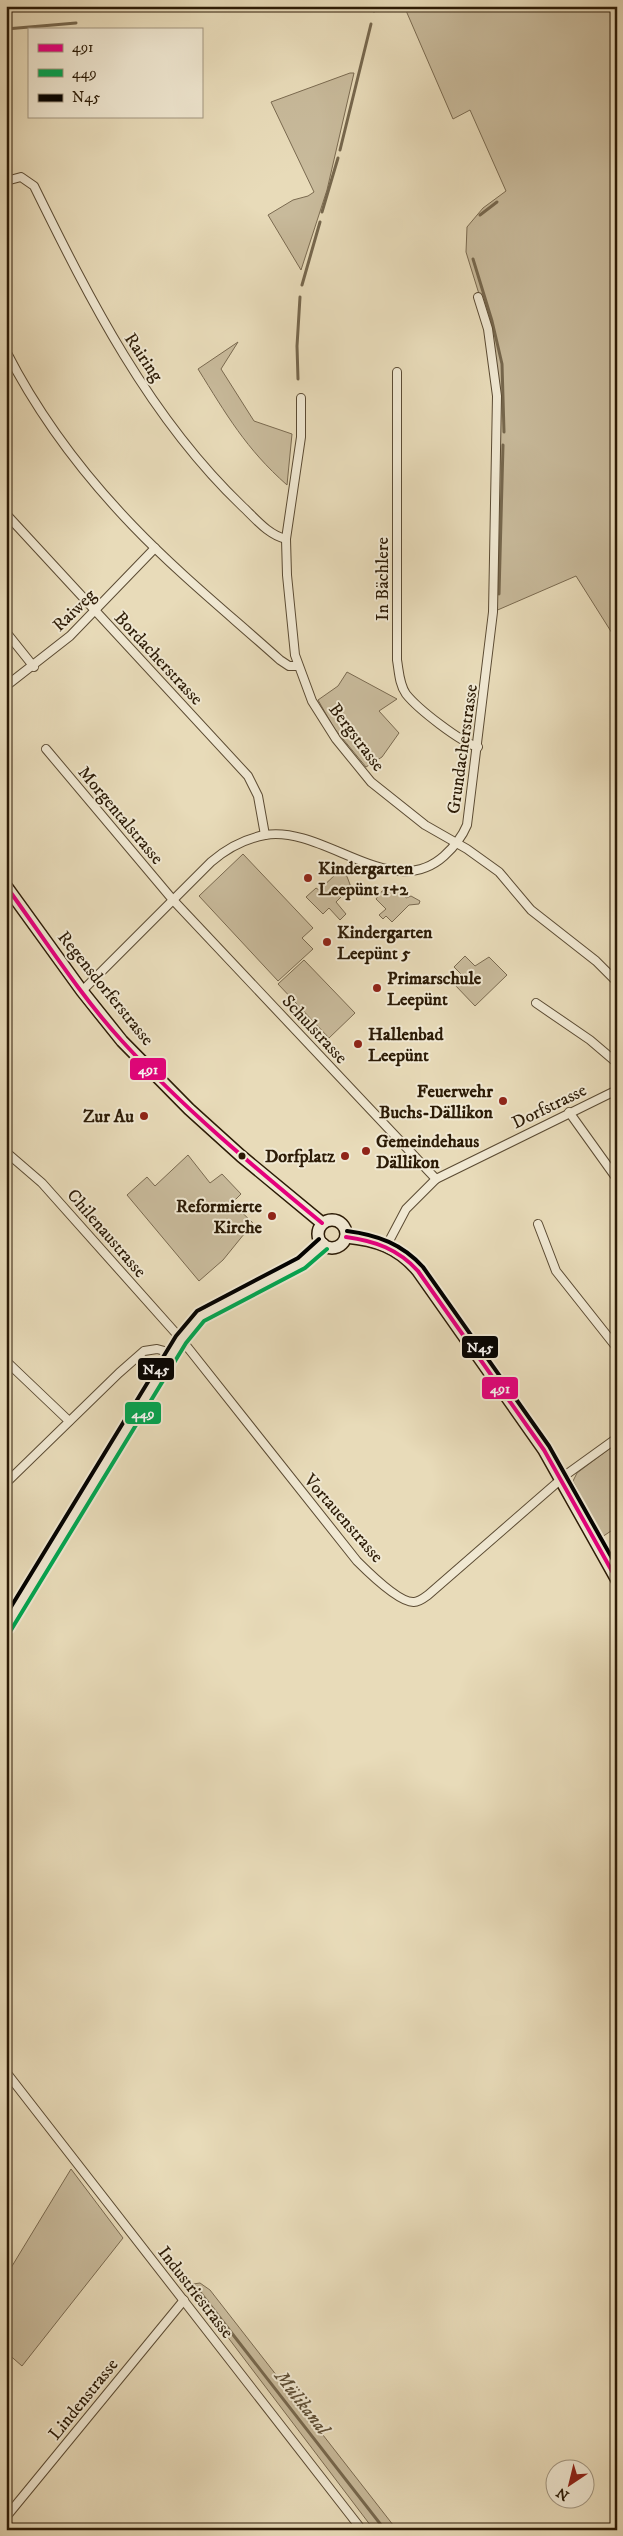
<svg xmlns="http://www.w3.org/2000/svg" width="623" height="2536" viewBox="0 0 623 2536" font-family="'IM FELL DW Pica',serif">
<style>
.green{fill:#c8ba9b;stroke:#7a6a50}
.lines{fill:none;stroke-linecap:round;stroke-linejoin:round}
.stream{stroke:#76674d;stroke-width:3}
.street-casing{stroke:#5b4b33;stroke-width:10}
.secondary-casing{stroke:#2c1b06;stroke-width:14}
.street{stroke:#f0e8d2;stroke-width:8}
.secondary{stroke:#f0e8d2;stroke-width:11}
.bus-1-casing{stroke:#f0e8d2;stroke-width:8}
.bus-2-casing{stroke:#f0e8d2;stroke-width:8}
.bus-3-casing{stroke:#f0e8d2;stroke-width:8}
.bus-1{stroke:#e5007d;stroke-width:4}
.bus-2{stroke:#00a651;stroke-width:4}
.bus-3{stroke:#000;stroke-width:4}
.poi-dot{fill:#8f2418;stroke:#f0e8d2;stroke-width:2}
.bus-dot{fill:#2c1b06;stroke:#f0e8d2;stroke-width:2}
.labels{text-anchor:middle;stroke-width:4;stroke-linejoin:round;paint-order:stroke}
.street-label{font-size:18px;fill:#2c1b06;stroke:#f0e8d2}
.poi-label{font-size:18px;font-weight:bold;fill:#2c1b06;stroke:#f0e8d2;text-anchor:start}
.water-label{font-size:19px;font-style:italic;fill:#5e4e35;stroke:#f0e8d2}
.line-badge{stroke:#f0e8d2;stroke-width:2}
.badge-label{font-size:14px;text-anchor:middle;font-weight:bold;fill:#fff}
</style>
<rect width="100%" height="100%" fill="#e8dbb9"/>
<filter id="stains"><feTurbulence type="fractalNoise" baseFrequency=".004" numOctaves="4"/><feColorMatrix values="0 0 0 0 .2 0 0 0 0 .09 0 0 0 0 .02 0 0 0 .5 -.17"/></filter>
<radialGradient id="worn" r=".72"><stop offset=".6" stop-color="#630" stop-opacity="0"/><stop offset="1" stop-color="#630" stop-opacity=".3"/></radialGradient>
<!-- green -->
<g class="green">
<path d="M404 6H617V641L576 576 493 612 497 396 479 294 466 252 467 227 483 208 506 191 470 110 453 119Z"/>
<path d="M350 73H354L327 190 301 270 268 215 293 200 308 196 314 192 271 102Z"/>
<path d="M238 342 221 369 254 421 292 434 287 485C246 449 226 414 198 369Z"/>
<path d="M347 672 397 699 379 711 399 733 382 757 366 767 334 728 318 700 338 686Z"/>
<path d="M243 854 313 928 302 938 313 949 278 981 199 896Z"/>
<path d="M336 874H346L351 887 336 902 346 914 340 920 329 908 323 914 306 897 316 888 319 890Z"/>
<path d="M401 888 406 898 411 896 420 901 419 904 409 905 392 922 386 916 383 919 379 915 386 909 376 899 382 891Z"/>
<path d="M465 956 475 966 489 957 507 975 475 1006 455 985 464 977 454 967Z"/>
<path d="M304 960 355 1013 329 1038 278 984Z"/>
<path d="M188 1155 210 1183 222 1174 241 1194 232 1203 253 1223 223 1260 199 1281 127 1195 147 1177 155 1186Z"/>
<path d="M617 1443V1527L602 1537 573 1481 577 1473Z"/>
<path d="M71 2169 123 2238 22 2366 6 2352V2276Z"/>
<path d="M200 2283 210 2290 397 2530H374L192 2290 193 2284Z"/>
</g>
<g class="lines">
<!-- stream -->
<g class="stream">
<path d="M374 11 376 6"/>
<path d="M6 29 76 23"/>
<path d="M340 150 371 24"/>
<path d="M322 212 338 158"/>
<path d="M480 215 497 202"/>
<path d="M473 259 492 321 502 364 504 432"/>
<path d="M302 285 320 222"/>
<path d="M298 379 297 346 300 297"/>
<path d="M499 594 503 445"/>
<path d="M199 2291 385 2530"/>
</g>
<defs>
<g id="street">
<path d="M6 181 21 177 34 186C90 300 149 417 242 506 255 518 268 535 286 539"/>
<path d="M6 351C38 414 84 475 133 526 179 574 231 616 280 660L289 666H298"/>
<path d="M397 372V660C399 671 399 684 406 694 418 709 460 742 478 747"/>
<path d="M301 398V437L286 539 287 575 295 655 312 701 336 739 371 782 425 825 467 849 499 872 531 910 596 961 617 982"/>
<path d="M6 514 248 776 258 796 265 835"/>
<path d="M6 632 34 667"/>
<path d="M6 686 70 636 155 548"/>
<path d="M46 749 173 900 436 1179"/>
<path d="M82 991 211 862C226 849 244 839 265 835 324 825 392 903 444 856 454 847 462 837 467 825L493 612 497 396 488 329 478 297"/>
<path d="M536 1003 590 1040 617 1063"/>
<path d="M569 1112 617 1179"/>
<path d="M6 1152 42 1183 181 1339 357 1561C367 1571 399 1603 414 1602 419 1602 424 1598 428 1595L567 1474 617 1438"/>
<path d="M538 1224 556 1271 617 1348"/>
<path d="M387 1245 406 1209 436 1179 617 1090"/>
<path d="M6 1361 69 1421"/>
<path d="M6 1483 119 1373 144 1351 157 1349 172 1353"/>
<path d="M6 2072 362 2530"/>
<path d="M6 2517 184 2300"/>
</g>
<g id="secondary">
<path d="M6 886 82 991 122 1041 189 1109 241 1156 322 1223"/>
<circle cx="332" cy="1234" r="14"/>
<path d="M346 1237C376 1240 398 1247 418 1271L544 1450 617 1580"/>
<path d="M6 1627 181 1339 200 1316 302 1263 323 1244"/>
</g>
</defs>
<!-- street casing -->
<use href="#street" class="street-casing"/>
<!-- secondary casing -->
<use href="#secondary" class="secondary-casing"/>
<!-- street -->
<use href="#street" class="street"/>
<!-- secondary -->
<use href="#secondary" class="secondary"/>
<defs>
<g id="bus-1">
<path d="M6 886C44 938 79 994 122 1041 183 1108 253 1166 322 1223"/>
<path d="M346 1237C375 1241 398 1249 418 1271L544 1450 617 1580"/>
</g>
<path id="bus-2" d="M11 1630 186 1343 204 1321 305 1268 327 1249"/>
<g id="bus-3">
<path d="M347 1231C378 1235 402 1244 423 1267L549 1446 617 1567"/>
<path d="M6 1615 176 1336 197 1311 298 1258 319 1239"/>
</g>
</defs>
<!-- bus-1 casing -->
<use href="#bus-1" class="bus-1-casing"/>
<!-- bus-2 casing -->
<use href="#bus-2" class="bus-2-casing"/>
<!-- bus-3 casing -->
<use href="#bus-3" class="bus-3-casing"/>
<!-- bus-1 -->
<use href="#bus-1" class="bus-1"/>
<!-- bus-2 -->
<use href="#bus-2" class="bus-2"/>
<!-- bus-3 -->
<use href="#bus-3" class="bus-3"/>
</g>
<!-- markers -->
<g class="poi-dot">
<circle cx="308" cy="878" r="5"/>
<circle cx="327" cy="942" r="5"/>
<circle cx="377" cy="988" r="5"/>
<circle cx="358" cy="1044" r="5"/>
<circle cx="503" cy="1101" r="5"/>
<circle cx="144" cy="1116" r="5"/>
<circle cx="366" cy="1151" r="5"/>
<circle cx="345" cy="1156" r="5"/>
<circle cx="272" cy="1216" r="5"/>
</g>
<circle class="bus-dot" cx="242" cy="1156" r="4.5"/>
<g class="labels">
<!-- street labels -->
<g class="street-label">
<text transform="translate(144 357) rotate(56)" y="6">Rairing</text>
<text transform="translate(382 579) rotate(-90)" y="6">In Bächlere</text>
<text transform="translate(74 610) rotate(-44)" y="6">Raiweg</text>
<text transform="translate(159 658) rotate(47)" y="6">Bordacherstrasse</text>
<text transform="translate(357 737) rotate(53)" y="6">Bergstrasse</text>
<text transform="translate(462 749) rotate(-82)" y="6">Grundacherstrasse</text>
<text transform="translate(121 815) rotate(50)" y="6">Morgentalstrasse</text>
<text transform="translate(106 988) rotate(51)" y="6">Regensdorferstrasse</text>
<text transform="translate(315 1029) rotate(47)" y="6">Schulstrasse</text>
<text transform="translate(549 1106) rotate(-26)" y="6">Dorfstrasse</text>
<text transform="translate(107 1233) rotate(49)" y="6">Chilenaustrasse</text>
<text transform="translate(344 1518) rotate(49)" y="6">Vortauenstrasse</text>
<text transform="translate(196 2292) rotate(52)" y="6">Industriestrasse</text>
<text transform="translate(83 2399) rotate(-51)" y="6">Lindenstrasse</text>
</g>
<!-- poi labels -->
<g class="poi-label">
<text x="318" y="874">Kindergarten<tspan x="318" dy="21">Leepünt 1+2</tspan></text>
<text x="337" y="938">Kindergarten<tspan x="337" dy="21">Leepünt 5</tspan></text>
<text x="387" y="984">Primarschule<tspan x="387" dy="21">Leepünt</tspan></text>
<text x="368" y="1040">Hallenbad<tspan x="368" dy="21">Leepünt</tspan></text>
<text x="493" y="1097" text-anchor="end">Feuerwehr<tspan x="493" dy="21">Buchs-Dällikon</tspan></text>
<text x="134" y="1122" text-anchor="end">Zur Au</text>
<text x="376" y="1147">Gemeindehaus<tspan x="376" dy="21">Dällikon</tspan></text>
<text x="335" y="1162" text-anchor="end">Dorfplatz</text>
<text x="262" y="1212" text-anchor="end">Reformierte<tspan x="262" dy="21">Kirche</tspan></text>
</g>
<!-- water labels -->
<g class="water-label">
<text transform="translate(303 2402) rotate(52)" y="7">Mülikanal</text>
</g>
</g>
<g class="line-badge">
<rect x="129" y="1057" width="38" height="24" rx="5" fill="#e5007d"/>
<rect x="461" y="1335" width="38" height="24" rx="5" fill="#000"/>
<rect x="137" y="1357" width="38" height="24" rx="5" fill="#000"/>
<rect x="481" y="1376" width="38" height="24" rx="5" fill="#e5007d"/>
<rect x="124" y="1401" width="38" height="24" rx="5" fill="#00a651"/>
</g>
<g class="badge-label">
<text x="148" y="1074">491</text>
<text x="480" y="1352">N45</text>
<text x="156" y="1374">N45</text>
<text x="500" y="1393">491</text>
<text x="143" y="1418">449</text>
</g>
<!-- margin -->
<rect width="623" height="2536" fill="none" stroke="#e8dbb9" stroke-width="25"/>
<rect x="8" y="8" width="608" height="2521" fill="none" stroke="#2c1b06" stroke-width="2.5"/>
<rect x="12" y="12" width="598" height="2511" fill="none" stroke="#2c1b06"/>
<!-- legend -->
<rect x="28" y="28" width="175" height="90" fill="#f0e8d2" stroke="#a29680"/>
<rect x="38" y="44" width="25" height="8" fill="#e5007d" stroke="#a29680"/>
<text x="72" y="52" font-size="15" fill="#2c1b06">491</text>
<rect x="38" y="69" width="25" height="8" fill="#00a651" stroke="#a29680"/>
<text x="72" y="78" font-size="15" fill="#2c1b06">449</text>
<rect x="38" y="94" width="25" height="8" fill="#000000" stroke="#a29680"/>
<text x="72" y="102" font-size="15" fill="#2c1b06">N45</text>
<!-- north arrow -->
<g transform="translate(570 2484) rotate(215)"><circle r="24" fill="#f0e8d2" stroke="#a29680"/>
<path d="M0-4L9 19L0 12L-9 19Z" fill="#8f2418"/>
<text y="-8" font-size="14" font-weight="bold" text-anchor="middle" fill="#2c1b06">N</text>
</g>
<rect width="100%" height="100%" filter="url(#stains)"/>
<rect width="100%" height="100%" fill="url(#worn)"/>
</svg>
